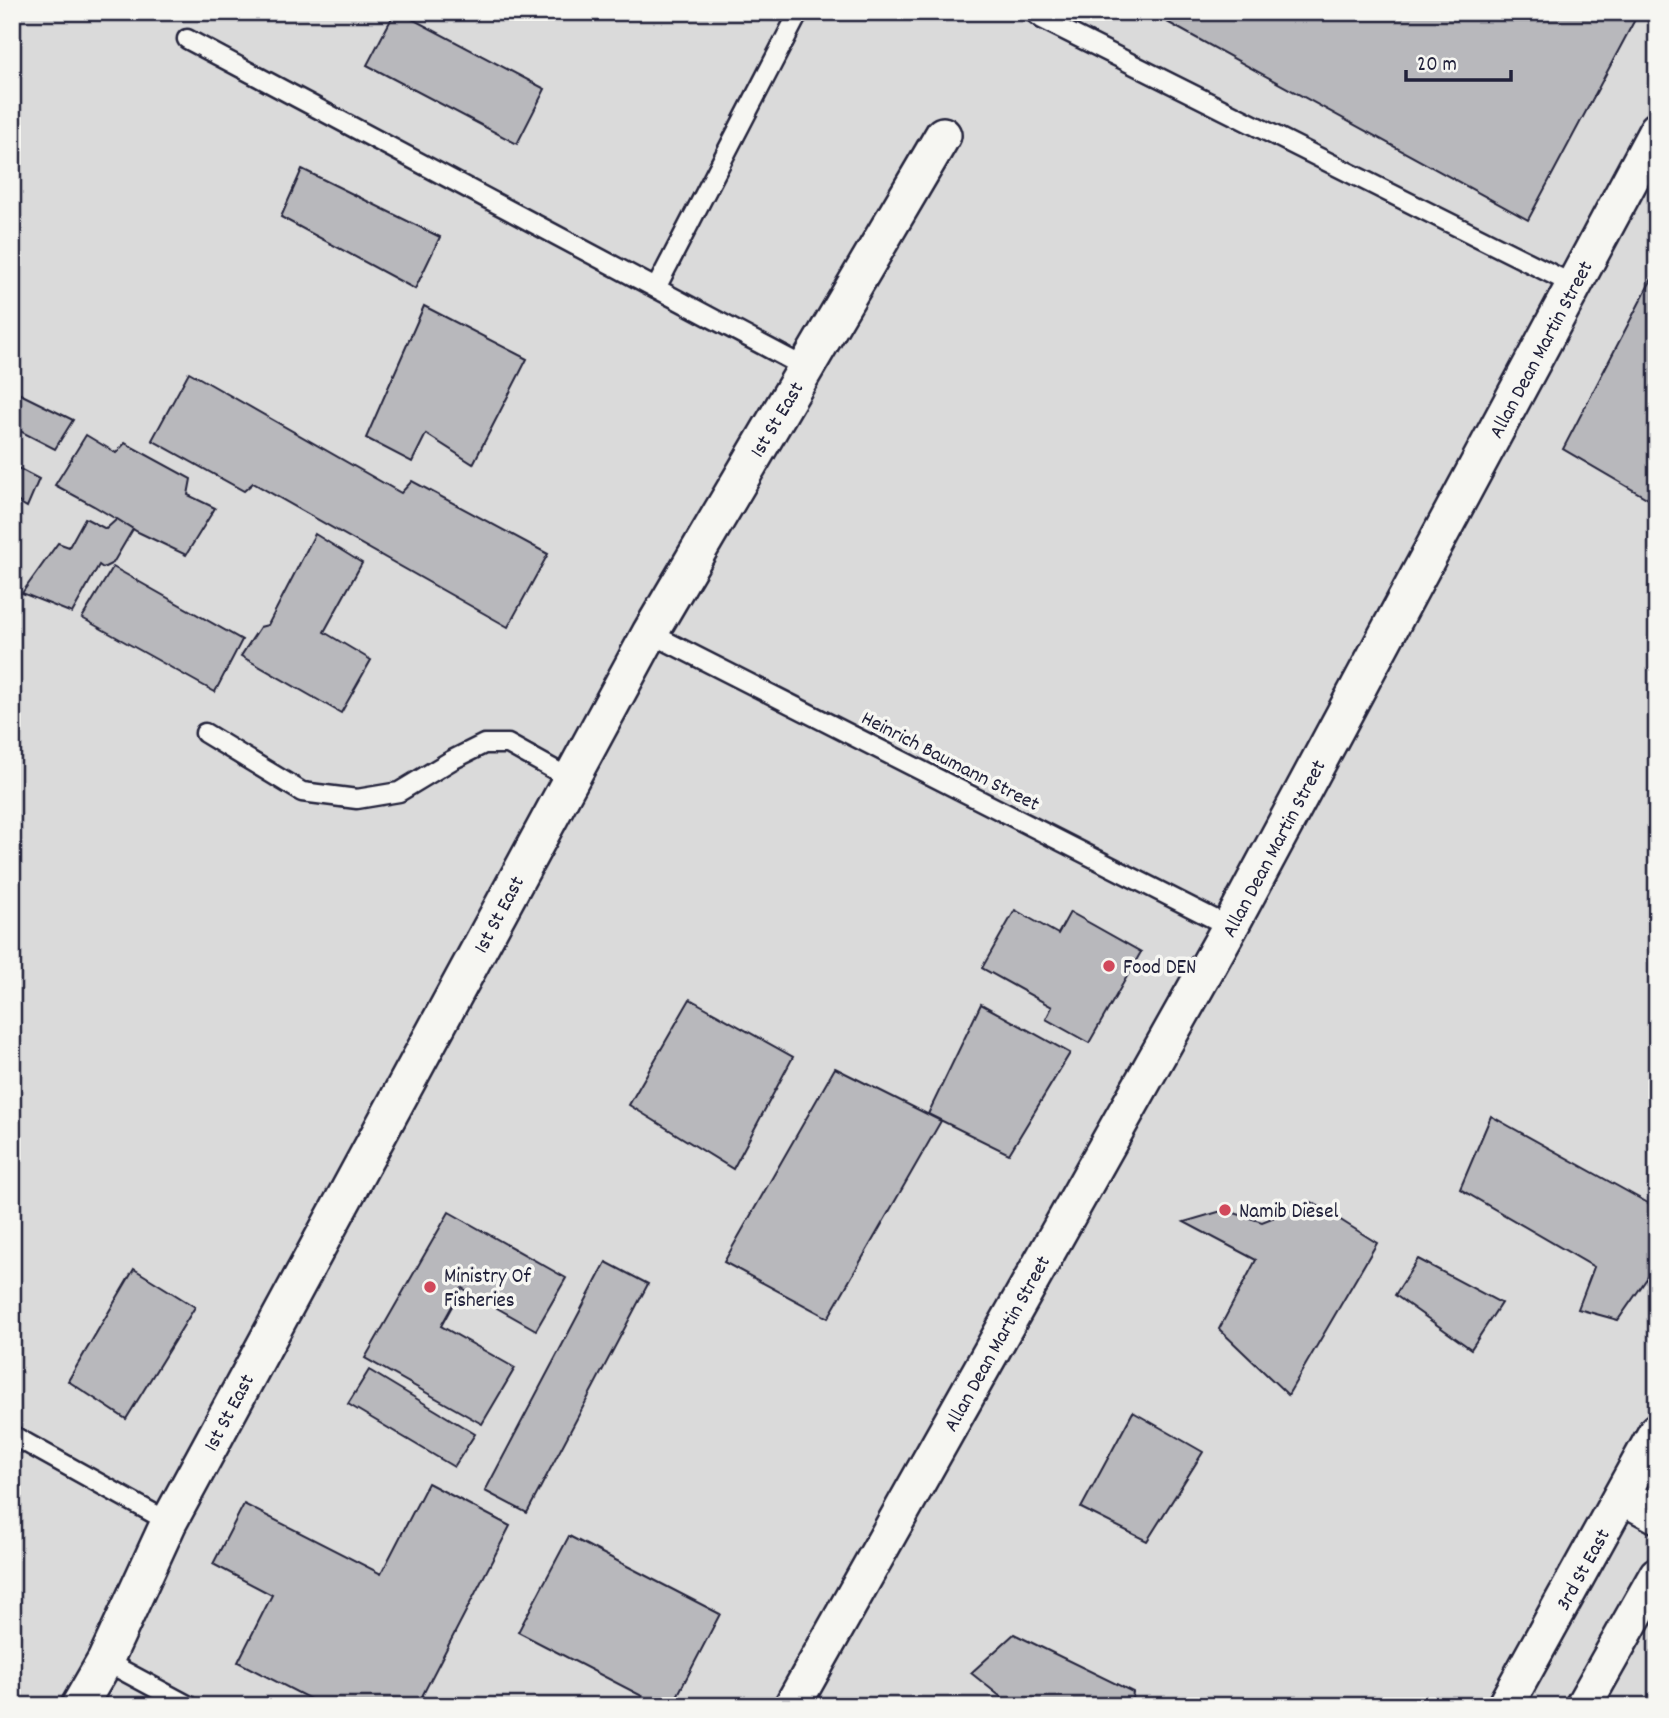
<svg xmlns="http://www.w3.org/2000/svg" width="1669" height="1718" viewBox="0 0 1669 1718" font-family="Dekko,sans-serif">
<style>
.built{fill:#dadada}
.building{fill:#b8b8bc;stroke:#22223b;stroke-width:2}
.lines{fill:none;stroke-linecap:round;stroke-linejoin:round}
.service-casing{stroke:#22223b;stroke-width:23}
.minor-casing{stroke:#22223b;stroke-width:40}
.service{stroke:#f6f6f2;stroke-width:18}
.minor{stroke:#f6f6f2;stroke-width:35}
.poi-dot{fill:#d1495b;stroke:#f6f6f2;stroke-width:2.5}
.labels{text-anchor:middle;stroke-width:7;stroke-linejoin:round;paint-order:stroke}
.street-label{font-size:21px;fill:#22223b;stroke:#f6f6f2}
.poi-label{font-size:21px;fill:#22223b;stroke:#f6f6f2;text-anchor:start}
</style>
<rect width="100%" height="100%" fill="#e9e9e7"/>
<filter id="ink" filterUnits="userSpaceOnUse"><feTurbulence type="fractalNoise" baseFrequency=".0143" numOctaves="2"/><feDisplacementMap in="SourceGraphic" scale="14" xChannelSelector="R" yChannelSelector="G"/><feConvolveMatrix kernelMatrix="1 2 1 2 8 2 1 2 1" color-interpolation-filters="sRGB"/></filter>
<g filter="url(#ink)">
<!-- built -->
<rect class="built" x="12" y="12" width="1645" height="1694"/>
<!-- building -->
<g class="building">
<path d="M395 12H399L545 89 517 144 367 65Z"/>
<path d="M1149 12H1639L1528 220Z"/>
<path d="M302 169 440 237 415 289 281 217Z"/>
<path d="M1657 269V504L1563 449Z"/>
<path d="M424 306 527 359 473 464 426 434 412 462 366 438Z"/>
<path d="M189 372 401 493 412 481 548 554 508 627 253 483 244 491 152 440Z"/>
<path d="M12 390 73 420 55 449 12 427Z"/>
<path d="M86 435 116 453 125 443 191 479 188 495 215 508 186 555 138 532 94 506 55 485Z"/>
<path d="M12 465 39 479 27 507 12 498Z"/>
<path d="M85 518 106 529 117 519 133 529 113 563 103 568 99 565 72 613 22 593 58 543 69 547Z"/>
<path d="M315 534 362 563 324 632 371 660 341 713 241 656 260 627 268 625Z"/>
<path d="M113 567 242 640 215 692 82 618Z"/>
<path d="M1015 910 1058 934 1070 912 1141 952 1089 1043 1046 1019 1052 1007 982 968Z"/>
<path d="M690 999 793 1057 733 1169 629 1105Z"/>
<path d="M981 1004 1070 1053 1009 1154 928 1114Z"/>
<path d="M835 1068 941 1121 828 1318 724 1262Z"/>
<path d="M1491 1116 1657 1208V1264L1618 1320 1578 1309 1594 1267 1460 1189Z"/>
<path d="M1312 1202 1377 1243 1288 1395 1219 1329 1256 1260 1184 1222 1225 1210 1262 1222Z"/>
<path d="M449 1212 566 1278 536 1330 462 1288 441 1326 515 1368 482 1424 365 1358Z"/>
<path d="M1418 1259 1501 1303 1471 1349 1395 1295Z"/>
<path d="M606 1262 648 1284 527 1513 485 1491Z"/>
<path d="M134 1269 195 1307 126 1419 68 1381Z"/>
<path d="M369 1370 475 1434 454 1467 348 1404Z"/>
<path d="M1133 1412 1203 1452 1147 1541 1081 1508Z"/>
<path d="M428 1483 510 1526 417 1706H324L238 1662 272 1595 213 1564 244 1504 381 1574Z"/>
<path d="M569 1536 720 1614 672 1706H661L518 1632Z"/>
<path d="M1014 1634 1133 1692 1131 1706H1010L1011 1705 971 1673Z"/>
</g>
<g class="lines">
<defs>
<g id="service">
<path d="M1033 12 1042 19 1574 285"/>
<path d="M187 39 806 368"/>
<path d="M656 288 799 12"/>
<path d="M650 633 1230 927"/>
<path d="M205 733 302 792 357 799 399 792 452 760 484 744H508L571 779"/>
<path d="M12 1435 169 1522"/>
<path d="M105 1661 189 1706"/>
</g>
<g id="minor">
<path d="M1622 1496 1657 1515"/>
<path d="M79 1706 105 1661 169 1522 650 633 943 135"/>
<path d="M792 1706 1230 927 1657 130"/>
<path d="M1505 1706 1657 1431"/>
<path d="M1583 1706 1657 1575"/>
</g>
</defs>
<!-- service casing -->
<use href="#service" class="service-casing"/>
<!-- minor casing -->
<use href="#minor" class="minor-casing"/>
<!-- service -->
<use href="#service" class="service"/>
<!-- minor -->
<use href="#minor" class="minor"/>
</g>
</g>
<!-- markers -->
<g class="poi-dot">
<circle cx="1109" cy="966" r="7"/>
<circle cx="1225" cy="1210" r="7"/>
<circle cx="430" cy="1287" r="7"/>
</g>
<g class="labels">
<!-- street labels -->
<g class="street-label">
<text transform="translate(1540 349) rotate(-62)" y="7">Allan Dean Martin Street</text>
<text transform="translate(776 419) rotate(-59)" y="7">1st St East</text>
<text transform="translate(951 760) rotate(27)" y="7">Heinrich Baumann Street</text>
<text transform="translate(1273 848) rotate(-62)" y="7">Allan Dean Martin Street</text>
<text transform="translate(498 914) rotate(-62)" y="7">1st St East</text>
<text transform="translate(996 1343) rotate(-61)" y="7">Allan Dean Martin Street</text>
<text transform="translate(228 1412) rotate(-62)" y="7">1st St East</text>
<text transform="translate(1582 1569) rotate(-61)" y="7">3rd St East</text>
</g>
<!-- poi labels -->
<g class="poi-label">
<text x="1123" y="973">Food DEN</text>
<text x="1239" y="1217">Namib Diesel</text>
<text x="444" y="1282">Ministry Of<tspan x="444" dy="24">Fisheries</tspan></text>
</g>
</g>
<!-- margin -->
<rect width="1669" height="1718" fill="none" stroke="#f6f6f2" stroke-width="42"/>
<rect x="21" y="21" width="1627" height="1676" fill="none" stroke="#22223b" stroke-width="2.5" filter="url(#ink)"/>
<!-- scale -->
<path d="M1406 70v10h105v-10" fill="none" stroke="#22223b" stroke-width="3.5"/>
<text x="1417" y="70" font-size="21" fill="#22223b" stroke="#f6f6f2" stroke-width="5" paint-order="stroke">20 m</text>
</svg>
